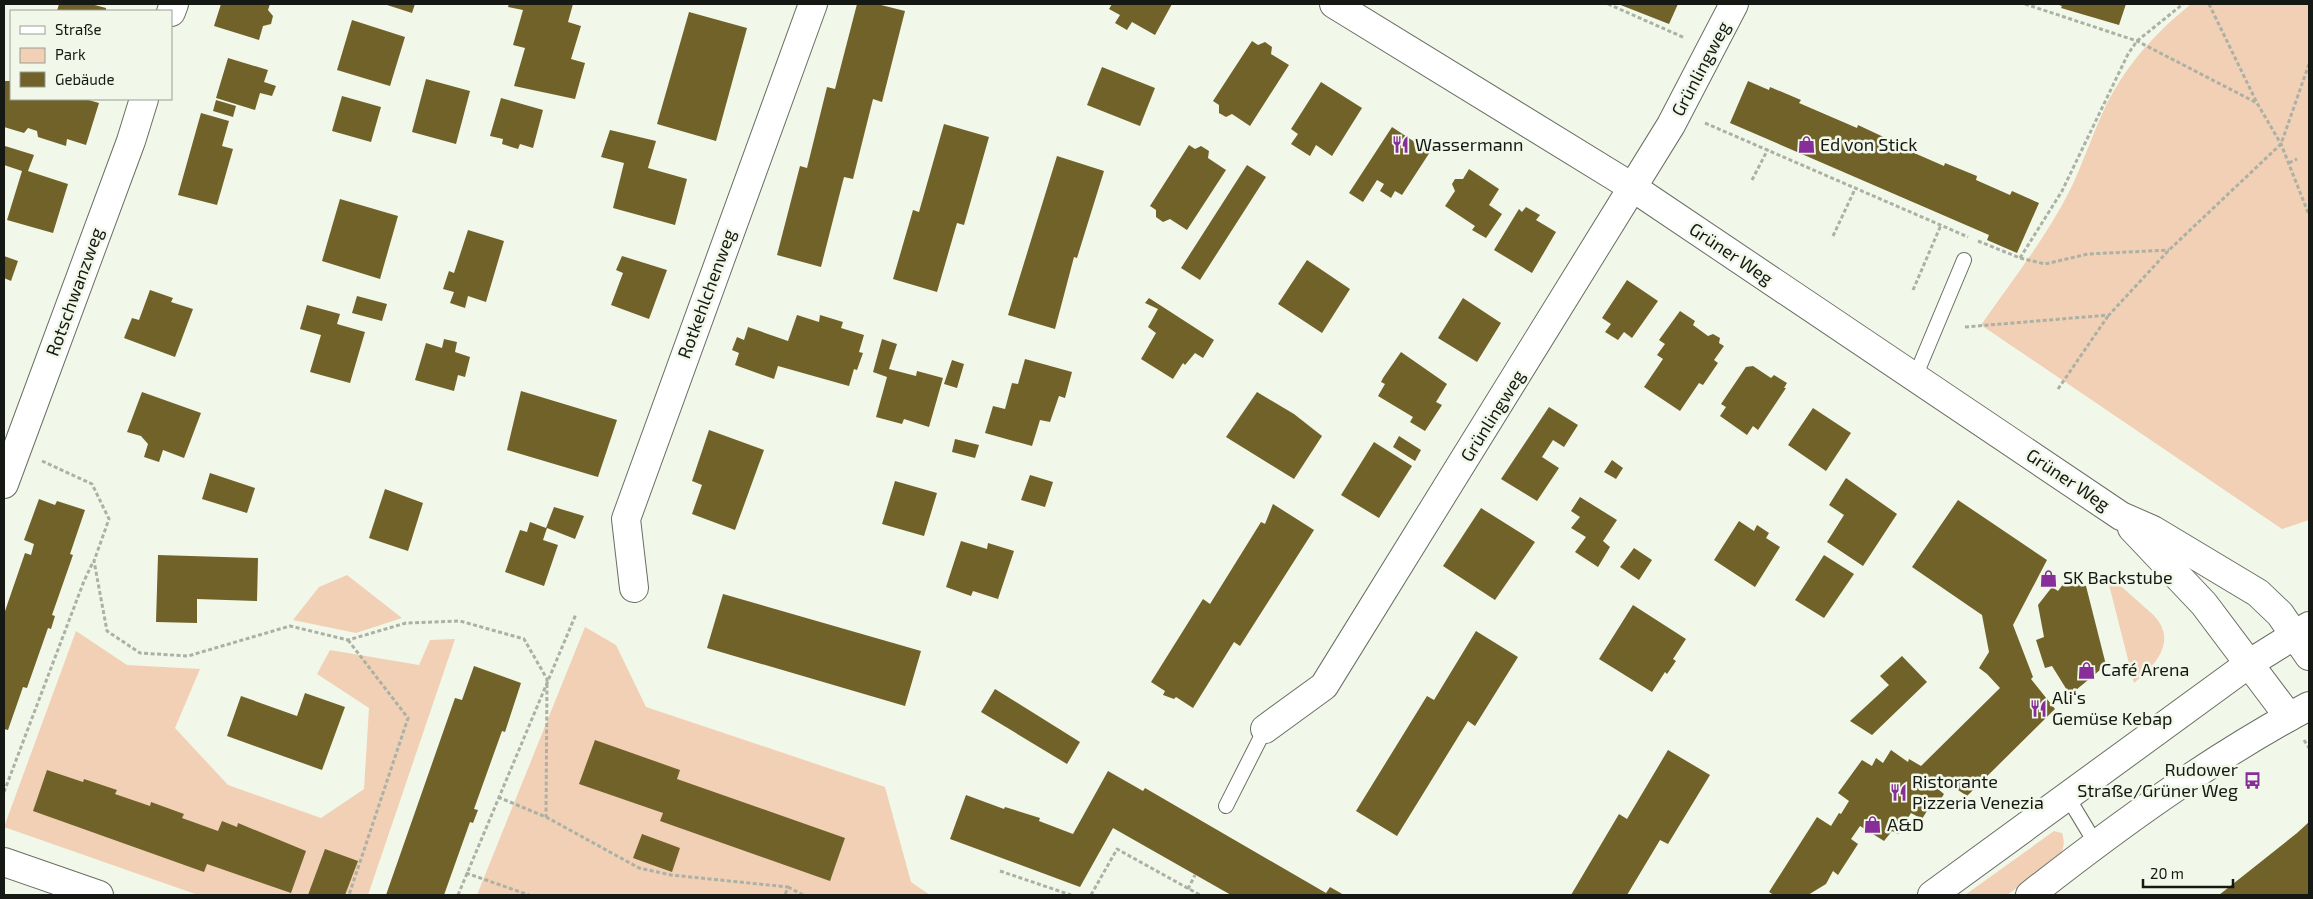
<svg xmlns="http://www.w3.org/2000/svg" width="2313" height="899" viewBox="0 0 2313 899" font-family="'Exo 2',sans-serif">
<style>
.green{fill:#f1d0b5}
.building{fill:#71622a}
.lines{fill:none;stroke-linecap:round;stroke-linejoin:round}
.lane-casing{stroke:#696f63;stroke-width:16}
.street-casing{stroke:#696f63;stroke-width:30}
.secondary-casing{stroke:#696f63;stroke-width:30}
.path{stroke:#acb1a5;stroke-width:3;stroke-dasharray:4 2.5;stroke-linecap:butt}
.lane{stroke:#fff;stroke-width:14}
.street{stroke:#fff;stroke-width:28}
.secondary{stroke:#fff;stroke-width:28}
.labels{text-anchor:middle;stroke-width:5;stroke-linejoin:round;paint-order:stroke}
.street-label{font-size:18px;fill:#161813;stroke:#f1f8e9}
.poi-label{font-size:18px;fill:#161813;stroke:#f1f8e9;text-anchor:start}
</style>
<rect width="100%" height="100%" fill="#f1f8e9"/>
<!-- green -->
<g class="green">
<path d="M2191 4H2309V520L2282 529 1981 325C2011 282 2045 239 2069 192 2082 166 2091 138 2103 112 2123 68 2154 34 2191 4Z"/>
<path d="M347 575 402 618 356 633 293 620 319 587Z"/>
<path d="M2107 577C2120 583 2129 594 2140 603 2146 609 2155 615 2159 622 2175 646 2151 669 2134 683Z"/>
<path d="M585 627 616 645 646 707 885 787 911 882 930 895H477Z"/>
<path d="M76 631 127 665 200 669 175 728 228 785 321 818 364 789 369 708 317 674 330 650 419 665 430 640 455 639 368 895H198L4 827Z"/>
<path d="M2054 831 2062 833C2065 842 2064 847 2060 856L2007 895H1965Z"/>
</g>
<!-- building -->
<g class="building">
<path d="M59 4H91L106 8V11H57Z"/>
<path d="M221 4H270L268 10 273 16 271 24 263 26 259 40 214 26Z"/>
<path d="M384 4H415L412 13Z"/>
<path d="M509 4H573L568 22 581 26 571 59 585 63 575 99 514 86 525 48 513 45 523 10 508 7Z"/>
<path d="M857 4H877L905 11 882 102 873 99 853 179 844 177 821 267 777 255 800 166 807 168 827 87 835 89Z"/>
<path d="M1112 4H1172L1155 35 1132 22 1127 30 1115 23 1120 15 1109 9Z"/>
<path d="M1618 4H1678L1669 24Z"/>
<path d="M2056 4H2126L2119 25 2061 8 2062 6Z"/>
<path d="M689 12 747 28 716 141 657 124Z"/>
<path d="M352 20 405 37 390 86 337 70Z"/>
<path d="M1252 41 1258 45 1265 42 1272 47 1271 54 1289 65 1250 126 1232 114 1226 117 1219 113V105L1213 101Z"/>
<path d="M228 58 268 70 264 82 276 86 272 96 260 93 255 110 216 98Z"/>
<path d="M1102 67 1155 88 1140 126 1087 105Z"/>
<path d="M426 79 470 91 456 144 412 132Z"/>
<path d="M4 81H11V99H85L99 103 86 145 67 139 66 146 38 137 37 131 28 128 24 133 4 127Z"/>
<path d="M1748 81 1769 90 1770 87 1801 100 1799 103 1857 128 1858 125 1890 140 1889 142 1944 166 1945 163 1977 176 1976 180 2010 195 2012 191 2039 203 2017 253 1987 240 1989 235 1730 123Z"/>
<path d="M1321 82 1362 108 1332 156 1316 145 1310 156 1291 144 1298 134 1291 129Z"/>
<path d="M342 96 381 107 371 142 332 131Z"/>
<path d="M501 98 543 110 533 148 520 144 518 149 502 144 503 139 490 136Z"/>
<path d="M216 100 236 106 233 117 213 111Z"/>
<path d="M201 113 229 121 222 146 233 149 217 205 178 195Z"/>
<path d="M944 124 989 137 964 225 957 223 937 292 893 279 913 210 919 212Z"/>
<path d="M1392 127 1430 152 1402 195 1395 191 1391 198 1380 191 1384 184 1377 180 1363 202 1349 193Z"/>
<path d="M610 130 656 141 648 168 687 179 675 225 613 208 624 163 601 157Z"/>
<path d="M1189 145 1195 149 1201 146 1209 151 1208 158 1226 170 1187 230 1170 219 1163 222 1156 217V210L1150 206Z"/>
<path d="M5 146 34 155 28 171 68 184 53 233 7 220 22 171 4 165Z"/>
<path d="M1057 156 1104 171 1077 258 1074 257 1055 329 1008 315Z"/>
<path d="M1247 165 1266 177 1200 280 1181 268Z"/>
<path d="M1469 169 1499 189 1489 205 1502 214 1486 238 1472 230 1475 226 1445 206 1455 191 1452 184 1455 179H1463Z"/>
<path d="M340 199 398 216 380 279 322 261Z"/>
<path d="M1526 207 1540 215 1536 220 1556 232 1532 273 1494 250 1519 209 1522 212Z"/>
<path d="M468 230 504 241 486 302 468 296 465 308 450 303 454 292 443 289 449 271 454 273Z"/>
<path d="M4 256 18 261 11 281 4 278Z"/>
<path d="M622 256 667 270 649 319 611 305 623 273 616 270Z"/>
<path d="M1307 260 1350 289 1322 333 1278 304Z"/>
<path d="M1627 280 1658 301 1632 338 1624 332 1618 340 1605 332 1611 324 1602 318Z"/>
<path d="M150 290 173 298 171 302 193 309 175 357 124 338 132 318 139 320Z"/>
<path d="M357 296 387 304 382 321 352 313Z"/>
<path d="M1149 298 1214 340 1203 358 1195 353 1185 365 1183 363 1173 379 1141 359 1156 333 1148 327 1158 309 1145 303Z"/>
<path d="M1463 298 1501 323 1477 362 1438 338Z"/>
<path d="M307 305 340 314 337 324 365 332 350 383 310 372 321 335 300 329Z"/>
<path d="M1680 311 1695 321 1693 325 1708 336 1713 334 1720 338 1719 343 1724 346 1714 360 1718 363 1703 385 1699 383 1680 411 1644 387 1663 359 1657 355 1665 344 1659 340Z"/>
<path d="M797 315 819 322 820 315 843 322 841 328 864 335 859 352 863 353 857 370 854 369 849 386 778 366 774 379 735 365 739 353 732 350 737 337 744 340 748 327 788 341Z"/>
<path d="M444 339 457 342 455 352 470 357 465 377 458 375 454 391 415 380 426 343 442 348Z"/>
<path d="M882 339 897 344 889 369 916 376 917 371 943 378 929 427 904 419 902 424 876 417 887 377 873 372Z"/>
<path d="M1401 352 1447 384 1436 402 1442 405 1425 431 1410 422 1413 417 1378 396 1385 384 1381 382 1383 378Z"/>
<path d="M1025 359 1072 372 1065 398 1059 396 1050 422 1040 420 1032 446 985 433 993 406 1005 409 1012 383 1018 384Z"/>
<path d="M952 360 964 364 957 388 944 384Z"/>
<path d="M1753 366 1771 378 1774 375 1787 383 1784 388H1786L1758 430 1753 426 1747 435 1720 416 1726 407 1721 404 1746 367Z"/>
<path d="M521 391 617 420 598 477 507 450Z"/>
<path d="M142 392 201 413 184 458 163 450 159 462 144 457 148 444 141 436 127 432Z"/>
<path d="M1257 392 1294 414 1322 436 1294 479 1226 437Z"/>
<path d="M1549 407 1578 425 1564 447 1553 440 1542 457 1559 468 1537 501 1501 479Z"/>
<path d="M1813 408 1851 433 1826 471 1788 445Z"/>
<path d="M709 430 764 450 735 530 692 514 702 485 692 481Z"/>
<path d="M1399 436 1421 450 1415 461 1393 447Z"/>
<path d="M955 439 979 445 975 458 952 452Z"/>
<path d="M1374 442 1412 466 1379 518 1341 495Z"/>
<path d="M1612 460 1623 468 1616 479 1604 472Z"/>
<path d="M210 473 255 488 247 513 202 499Z"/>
<path d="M1030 475 1053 482 1045 507 1021 500Z"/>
<path d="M1846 478 1897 514 1863 566 1827 542 1844 515 1829 505Z"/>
<path d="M895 481 937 493 924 536 882 524Z"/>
<path d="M385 489 423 503 408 551 369 538Z"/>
<path d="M1580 497 1617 520 1603 541 1610 547 1598 567 1575 552 1586 537 1571 528 1580 517 1571 511Z"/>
<path d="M39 499 55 505 57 501 85 510 70 554 73 555 52 615 55 616 51 629 48 628 27 688 23 687 8 730 4 729V614L25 553 31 555 34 544 24 540Z"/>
<path d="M1958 500 2047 560 2013 625 2033 677 2031 679 2055 709 1967 796 1943 780 1938 789 1944 794 1935 809 1930 806 1922 819 1911 813 1898 834 1892 831 1884 841 1860 826 1851 839 1858 844 1838 875 1833 871 1826 884 1808 895H1774L1769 892 1817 817 1831 826 1839 813 1841 814 1849 801 1838 793 1862 760 1872 766 1876 758 1883 763 1891 750 1908 762 1909 759 1921 766 2000 688 1987 674 1979 668 1989 652 1982 615 1912 567Z"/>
<path d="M1273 504 1314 530 1240 646 1234 642 1193 708 1176 697 1174 699 1163 695 1165 691 1151 682 1203 599 1210 604 1261 522 1265 524Z"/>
<path d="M554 507 584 516 575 539 547 528 543 540 558 545 544 586 505 572 520 530 527 532 530 522 546 528Z"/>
<path d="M1481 508 1535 542 1495 600 1443 566Z"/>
<path d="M1739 521 1754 531 1757 525 1769 533 1766 538 1780 547 1755 587 1714 560Z"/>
<path d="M961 541 987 549 988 543 1014 551 998 599 973 591 971 596 946 587Z"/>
<path d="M1634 548 1652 560 1639 580 1620 567Z"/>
<path d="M158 555 258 558 257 601 197 599V623L156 622Z"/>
<path d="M1824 555 1854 574 1824 618 1795 600Z"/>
<path d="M2069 576 2086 586 2106 665 2070 695 2052 666 2045 668 2036 640 2044 637 2038 605 2052 587 2058 591Z"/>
<path d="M723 594 921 651 905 706 707 648Z"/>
<path d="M1633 605 1686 639 1673 659 1676 661 1667 674 1665 672 1652 692 1599 659Z"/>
<path d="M1476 631 1518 657 1475 726 1468 721 1397 836 1356 811 1427 696 1434 700Z"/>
<path d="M1902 656 1927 682 1872 735 1850 721 1889 685 1880 676Z"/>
<path d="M474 666 521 683 505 732 502 731 474 809 478 810 473 823 470 822 444 895H386L455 698 462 700Z"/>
<path d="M995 689 1080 742 1067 764 981 712Z"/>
<path d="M305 693 345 707 322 770 227 736 241 696 297 716Z"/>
<path d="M595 740 680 770 677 779 845 838 830 881 660 821 663 813 579 784Z"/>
<path d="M1668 750 1710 775 1668 844 1660 840 1627 895H1571L1619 814 1627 819Z"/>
<path d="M47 770 83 782 84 779 117 790 115 794 150 806 151 802 184 814 182 818 218 831 222 821 237 827 238 823 306 851 291 893 207 864 204 872 33 811Z"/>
<path d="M1108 771 1143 791 1145 788 1326 893 1330 887 1344 895H1231L1113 828 1080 887 950 839 966 795 1004 809 1005 807 1040 818 1039 821 1073 834Z"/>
<path d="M2309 822V895H2219L2297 833Z"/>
<path d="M642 834 680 848 672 872 633 858Z"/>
<path d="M325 849 358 861 345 895H308Z"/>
</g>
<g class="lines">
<defs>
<g id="lane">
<path d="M1915 377 1964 260"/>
<path d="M2067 796 2096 844"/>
<path d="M1226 806 1265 729"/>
</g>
<g id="street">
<path d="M1334 4 1632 187 2121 516 2153 530 2258 593 2280 614 2309 656"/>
<path d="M171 12 174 4"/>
<path d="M4 484 131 141 144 99"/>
<path d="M2132 528 2204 604 2289 717"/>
<path d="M634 588 626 519 813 4"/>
<path d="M1265 729 1324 686 1671 125 1734 4"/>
<path d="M4 862 99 895"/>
</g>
<g id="secondary">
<path d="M1932 895 2250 663 2309 626"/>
<path d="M2030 895C2118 826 2210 759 2309 706"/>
</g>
</defs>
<!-- lane casing -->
<use href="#lane" class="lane-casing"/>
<!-- street casing -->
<use href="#street" class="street-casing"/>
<!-- secondary casing -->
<use href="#secondary" class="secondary-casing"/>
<!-- path -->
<g class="path">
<path d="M1608 4 1685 38"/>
<path d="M2025 4 2137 41 2257 103"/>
<path d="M2209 4 2257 103 2281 144 2309 215"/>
<path d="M1705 123 1968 237"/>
<path d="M2289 163 2297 159"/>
<path d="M1752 180 1768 149"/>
<path d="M1833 236 1856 187"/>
<path d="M1978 241 2020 258 2045 264 2088 254 2169 250"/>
<path d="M2020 258 2062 191 2128 54 2137 41 2183 4"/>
<path d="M1913 290 1941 225"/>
<path d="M1965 327 2109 315 2169 250 2281 144 2309 64"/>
<path d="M2058 389 2108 316"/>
<path d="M42 461 92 484 109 519 94 561 107 631 140 653 188 656 290 626 348 640 406 623 460 621 524 639 547 679 546 817"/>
<path d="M348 640 408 718 349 895"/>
<path d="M2304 740 2309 748"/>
<path d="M4 792 84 581 93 562"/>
<path d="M498 797 546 817 639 868 671 875 788 887 785 895"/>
<path d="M1000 871 1071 895"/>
<path d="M466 873 529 895"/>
<path d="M788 887 803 895"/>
<path d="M1188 889 1195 875"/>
<path d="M458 895 576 614"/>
<path d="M1091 895 1117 849 1200 895"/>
</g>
<!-- lane -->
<use href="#lane" class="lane"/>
<!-- street -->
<use href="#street" class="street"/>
<!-- secondary -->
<use href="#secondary" class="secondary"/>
</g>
<!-- icons -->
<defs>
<symbol id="restaurant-bare" viewBox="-9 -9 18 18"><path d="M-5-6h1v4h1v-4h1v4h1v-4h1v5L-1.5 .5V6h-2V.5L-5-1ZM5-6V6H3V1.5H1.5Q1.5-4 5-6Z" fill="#872e9a" stroke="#f1f8e9" stroke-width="2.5" paint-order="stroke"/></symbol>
<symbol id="shop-bare" viewBox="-9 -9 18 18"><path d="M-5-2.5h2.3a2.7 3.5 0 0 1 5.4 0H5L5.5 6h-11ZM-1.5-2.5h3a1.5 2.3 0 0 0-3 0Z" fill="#872e9a" stroke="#f1f8e9" stroke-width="2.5" paint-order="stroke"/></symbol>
<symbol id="bus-bare" viewBox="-9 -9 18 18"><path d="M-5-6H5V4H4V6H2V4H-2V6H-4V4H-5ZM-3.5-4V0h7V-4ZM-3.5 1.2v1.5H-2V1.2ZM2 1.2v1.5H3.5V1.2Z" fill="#872e9a" stroke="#f1f8e9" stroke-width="2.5" paint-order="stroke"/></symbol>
</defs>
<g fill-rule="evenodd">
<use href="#restaurant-bare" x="1388" y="132" width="25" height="25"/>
<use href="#shop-bare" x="1794" y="132" width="25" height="25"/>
<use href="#shop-bare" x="2036" y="566" width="25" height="25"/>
<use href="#shop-bare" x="2074" y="658" width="25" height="25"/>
<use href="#restaurant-bare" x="2026" y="696" width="25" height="25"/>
<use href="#bus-bare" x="2240" y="768" width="25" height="25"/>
<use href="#restaurant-bare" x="1886" y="780" width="25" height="25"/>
<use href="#shop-bare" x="1860" y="812" width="25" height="25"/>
</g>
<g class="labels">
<!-- street labels -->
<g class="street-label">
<text transform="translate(1701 69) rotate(-62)" y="6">Grünlingweg</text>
<text transform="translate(1731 254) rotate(34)" y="6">Grüner Weg</text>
<text transform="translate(75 292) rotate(-70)" y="6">Rotschwanzweg</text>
<text transform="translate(707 294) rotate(-70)" y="6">Rotkehlchenweg</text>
<text transform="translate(1493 416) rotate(-58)" y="6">Grünlingweg</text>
<text transform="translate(2068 480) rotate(34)" y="6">Grüner Weg</text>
</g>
<!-- poi labels -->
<g class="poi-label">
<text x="1415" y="151">Wassermann</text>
<text x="1820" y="151">Ed von Stick</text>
<text x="2063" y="584">SK Backstube</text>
<text x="2101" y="676">Café Arena</text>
<text x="2052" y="704">Ali‘s<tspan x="2052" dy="21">Gemüse Kebap</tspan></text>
<text x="2238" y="776" text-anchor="end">Rudower<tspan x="2238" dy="21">Straße/Grüner Weg</tspan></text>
<text x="1912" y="788">Ristorante<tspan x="1912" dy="21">Pizzeria Venezia</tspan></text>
<text x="1887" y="831">A&amp;D</text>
</g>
</g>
<!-- border -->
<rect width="2313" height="899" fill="none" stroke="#161813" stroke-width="10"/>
<!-- legend -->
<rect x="10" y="10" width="162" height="90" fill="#f1f8e9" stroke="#999e93"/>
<rect x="20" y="26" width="25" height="8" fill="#ffffff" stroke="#999e93"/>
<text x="55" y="35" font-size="15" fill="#161813">Straße</text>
<rect x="20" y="48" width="25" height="15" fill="#f1d0b5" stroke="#999e93"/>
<text x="55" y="60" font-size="15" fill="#161813">Park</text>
<rect x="20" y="72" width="25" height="15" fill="#71622a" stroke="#999e93"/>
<text x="55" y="85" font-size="15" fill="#161813">Gebäude</text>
<!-- scale -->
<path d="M2143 879v8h90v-8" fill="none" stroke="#161813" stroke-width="2.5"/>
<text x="2150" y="879" font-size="15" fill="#161813" stroke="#f1f8e9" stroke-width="4" paint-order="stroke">20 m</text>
</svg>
